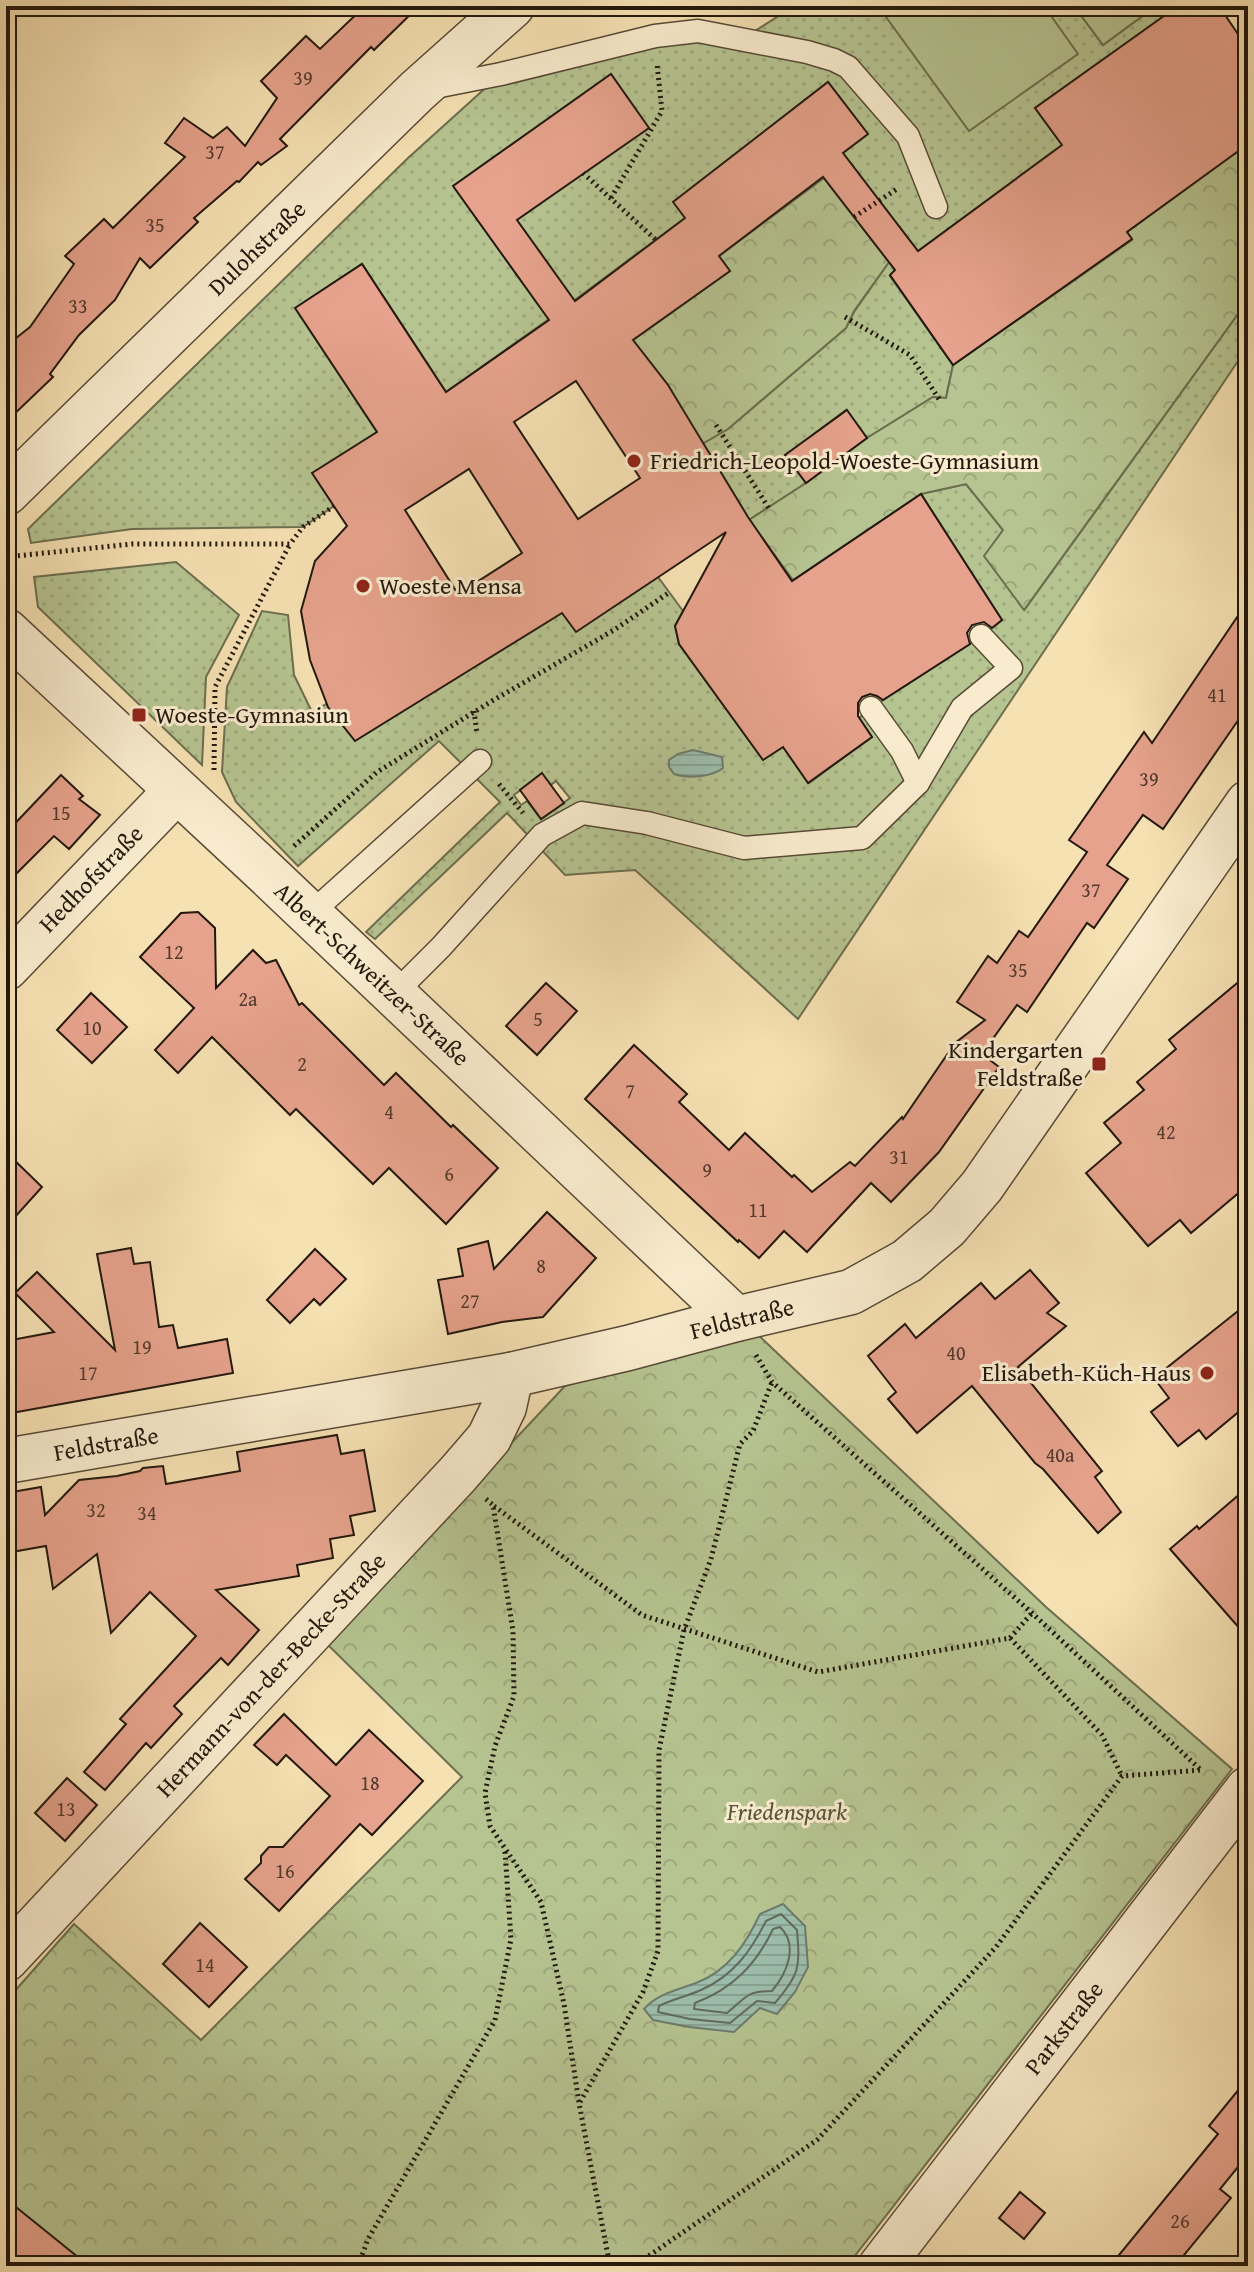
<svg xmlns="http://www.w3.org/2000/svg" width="1254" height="2272" viewBox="0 0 1254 2272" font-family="'Gentium Book Plus',serif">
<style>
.grass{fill:url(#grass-dots);stroke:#6c6e4f;stroke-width:2;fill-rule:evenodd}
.forest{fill:url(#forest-crowns);stroke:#6c6e4f;stroke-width:2}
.pitch{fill:#b6c491;stroke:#6c6e4f;stroke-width:2}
.water{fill:url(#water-rules);stroke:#6c7c6d;stroke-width:2}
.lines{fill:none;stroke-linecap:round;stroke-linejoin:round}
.shore{stroke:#606b5d;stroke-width:2}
.building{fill:#e6a28c;stroke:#22180d;stroke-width:2;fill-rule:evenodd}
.lane-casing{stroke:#574a36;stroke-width:25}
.street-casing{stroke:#574a36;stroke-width:47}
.path{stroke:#22180d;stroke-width:5;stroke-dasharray:2 4;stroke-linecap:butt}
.lane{stroke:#f9ecce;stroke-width:22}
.street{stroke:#f9ecce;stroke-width:44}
.poi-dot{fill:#8f2418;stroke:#f9ecce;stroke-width:3}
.labels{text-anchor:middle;stroke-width:6;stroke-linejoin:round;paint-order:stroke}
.number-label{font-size:20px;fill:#533a2d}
.street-label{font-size:24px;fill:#22180d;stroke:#f9ecce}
.poi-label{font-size:24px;fill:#22180d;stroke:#f9ecce;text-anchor:start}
.park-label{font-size:24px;font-style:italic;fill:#56543b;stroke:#f9ecce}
</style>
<defs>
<pattern id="grass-dots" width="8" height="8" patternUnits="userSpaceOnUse" patternTransform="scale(2)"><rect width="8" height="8" fill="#b6c491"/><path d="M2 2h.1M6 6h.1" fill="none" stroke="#9ca87c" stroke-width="1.8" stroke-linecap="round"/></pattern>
<pattern id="forest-crowns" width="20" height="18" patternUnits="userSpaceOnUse" patternTransform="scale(2)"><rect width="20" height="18" fill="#b6c491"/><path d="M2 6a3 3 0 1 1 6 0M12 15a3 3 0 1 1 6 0" fill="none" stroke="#9ca87c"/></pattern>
<pattern id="water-rules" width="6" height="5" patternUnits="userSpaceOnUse" patternTransform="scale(2)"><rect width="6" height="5" fill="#9dbead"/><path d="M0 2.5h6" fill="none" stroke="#87a394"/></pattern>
</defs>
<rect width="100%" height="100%" fill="#f6e1b3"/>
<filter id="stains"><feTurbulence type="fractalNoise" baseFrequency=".0025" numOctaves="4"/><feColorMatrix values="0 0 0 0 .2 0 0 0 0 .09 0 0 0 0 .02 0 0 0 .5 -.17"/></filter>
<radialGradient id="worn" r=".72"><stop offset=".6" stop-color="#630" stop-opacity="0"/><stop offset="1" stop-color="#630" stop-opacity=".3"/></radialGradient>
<!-- grass -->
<g class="grass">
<path d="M794 6H1074L1103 45 1156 6H1178L1035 108 1062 145 918 251 843 153 867 133 828 82 674 202 685 218 549 319 446 392 362 264 296 308 377 432 313 473 334 506 303 527 132 529 31 543 28 529 408 158 501 74 655 36 744 38Z"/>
<path d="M889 262 895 270 890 276 953 365 946 398 933 397 867 438 846 410 786 455 806 483 749 520 702 444 728 429 846 328 854 312Z"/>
<path d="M1248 300V346L798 1019 635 870 565 875 507 813 375 939 366 932 500 802 439 741 298 866 236 802 222 772 227 687 262 611 288 615 294 675 312 712 326 704 355 740 562 613 658 577 683 611 675 626 679 644 763 760 783 747 809 783 872 737 859 718 871 708 981 636 1002 620 921 494 966 484 1003 530 985 557 1025 609ZM542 774 551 785 556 781 570 798 541 819 527 801 521 805 514 795Z"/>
<path d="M176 562 239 615 206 677 202 765 38 607 34 577Z"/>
</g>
<!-- forest -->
<g class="forest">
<path d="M1248 144V300L1024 610 984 556 1003 530 966 484 921 494 793 580 749 520 806 483 867 438 933 397 946 398 953 365 1132 240 1127 232Z"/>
<path d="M824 178 889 262 854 311 846 328 728 429 702 444 668 385 633 340 730 271 719 256Z"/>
<path d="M753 1330 1046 1607 1232 1769 847 2266H6V2001L74 1924 201 2040 462 1777 325 1642 565 1386Z"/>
</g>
<!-- pitch -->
<g class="pitch">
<path d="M878 6H1044L1078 54 969 131Z"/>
<path d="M1074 6H1156L1103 45Z"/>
</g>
<!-- water -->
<g class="water">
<path d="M693 750 722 757 723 768C712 777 688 779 674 774L669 767V760L678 754Z"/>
<path d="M783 1904 805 1926 808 1967 795 1992 777 2014 760 2008 734 2032 689 2027 653 2020 644 2009C657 1994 677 1990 696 1983 728 1971 746 1944 760 1914Z"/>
</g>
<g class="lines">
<!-- shore -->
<g class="shore">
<path d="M781 1914 797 1930C800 1967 800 1974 775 2003L757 2001 730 2023 690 2019 658 2012 659 2006C673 1999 688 1996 701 1990 733 1976 751 1951 766 1921Z"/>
<path d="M780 1927C799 1945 787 1973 772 1991 746 1991 747 1997 727 2013L694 2009 695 2003C732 1989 756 1965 773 1929Z"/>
</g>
</g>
<!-- building -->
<g class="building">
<path d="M365 6H419L374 50 371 47 280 139 287 146 261 165 258 162 239 182 237 181 194 218 198 222 150 268 140 258 115 300 79 335 50 374 53 377 6 422V346L30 327 74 264 65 256 104 219 113 228 185 157 165 143 184 118 213 138 227 127 245 146 277 98 261 81 306 36 320 49Z"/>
<path d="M1178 6H1219L1248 49V144L1127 232 1132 239 953 365 890 275 895 270 823 177 719 256 730 271 633 340 668 385 748 517 792 581 921 494 1002 620 992 628 984 622 972 625 967 633 970 644 883 700 877 696 870 694 862 697 858 703V716L872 737 808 783 783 747 763 760 679 644 675 626 726 532 576 632 562 613 355 741 328 707 310 660 301 611 315 561 347 526 312 473 377 432 295 308 362 264 446 392 549 320 453 186 611 74 649 128 517 220 575 301 685 218 673 202 828 82 868 134 843 153 918 251 1062 145 1035 108ZM576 381 640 478 578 519 514 422ZM469 469 522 553 458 594 405 510Z"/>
<path d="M847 410 867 438 806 483 785 455Z"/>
<path d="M1248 601V706L1163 829 1143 815 1107 865 1128 879 1094 928 1087 923 1027 1012 1017 1005 982 1054 999 1067 939 1152 891 1202 871 1183 807 1252 784 1231 759 1258 739 1240 738 1242 585 1099 634 1045 687 1094 679 1102 729 1150 745 1133 792 1177 794 1175 812 1192 850 1162 855 1166 902 1117 903 1119 955 1043 985 1020 957 1002 988 956 997 963 1019 931 1028 937 1087 852 1069 840 1144 732 1152 743Z"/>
<path d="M542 773 564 803 541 819 520 790Z"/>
<path d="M61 775 83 796 79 799 100 815 69 849 54 836 6 884V833Z"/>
<path d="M198 912 215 928 216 988 253 950 266 963 276 960 299 1005 302 1003 384 1085 396 1073 451 1127 453 1125 498 1168 446 1224 389 1168 373 1184 296 1109 290 1115 212 1037 178 1073 155 1050 194 1008 140 957 181 913Z"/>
<path d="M1248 974V1185L1191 1233 1180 1220 1148 1246 1086 1173 1121 1143 1104 1123 1144 1090 1137 1082 1176 1049 1169 1040Z"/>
<path d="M546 983 577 1011 537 1055 506 1026Z"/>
<path d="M91 993 127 1027 92 1063 57 1030Z"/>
<path d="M6 1152 42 1187 6 1227Z"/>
<path d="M547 1212 596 1258 543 1317 502 1322 448 1334 438 1280 463 1276 458 1249 488 1241 494 1269Z"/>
<path d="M131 1248 134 1264 150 1262 159 1327 173 1325 178 1348 227 1339 233 1373 6 1414V1341L54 1332 15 1293 37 1272 115 1350 97 1254Z"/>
<path d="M315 1249 346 1279 320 1305 314 1299 290 1323 267 1300Z"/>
<path d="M1030 1270 1059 1303 1047 1313 1066 1326 1018 1367 1102 1471 1095 1477 1121 1512 1098 1533 1043 1469 1035 1463 972 1386 917 1433 888 1399 896 1392 868 1356 905 1324 916 1338 981 1283 995 1299Z"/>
<path d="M1248 1303V1404L1206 1439 1199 1430 1178 1446 1151 1412 1169 1398 1154 1378Z"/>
<path d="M337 1435 341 1454 364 1450 375 1511 350 1516 354 1535 330 1539 333 1558 297 1565 299 1576 216 1590 259 1630 228 1665 221 1658 174 1706 182 1714 151 1748 146 1743 105 1790 84 1772 126 1724 120 1719 196 1636 150 1592 111 1633 97 1554 53 1589 46 1546 6 1553V1493L41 1487 45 1515 79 1480 117 1476 140 1471 143 1468 163 1466 166 1484 240 1471 237 1452Z"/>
<path d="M1248 1487V1638L1170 1549 1197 1526 1199 1529Z"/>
<path d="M284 1714 336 1765 369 1730 423 1781 372 1835 360 1824 279 1911 245 1879 261 1863V1856L269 1847H283L330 1796 286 1755 277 1765 254 1745Z"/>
<path d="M67 1778 97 1805 65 1841 35 1813Z"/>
<path d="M200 1923 247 1967 209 2007 163 1964Z"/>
<path d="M1248 2078V2158L1246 2157 1220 2189 1231 2198 1175 2266H1110L1218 2134 1209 2126Z"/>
<path d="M1020 2192 1045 2213 1024 2239 999 2218Z"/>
<path d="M6 2199 89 2266H6Z"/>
</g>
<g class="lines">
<defs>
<g id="lane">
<path d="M430 88 501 74 655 36 698 31 807 52 834 60 848 67 908 136 936 207"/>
<path d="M871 708 902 751 918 783"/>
<path d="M309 915 480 761"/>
<path d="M394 994 441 947 542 835 582 813 647 823 744 848 862 838 918 783 962 708 1011 668 981 636"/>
</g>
<g id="street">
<path d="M6 493 417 91 512 6"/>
<path d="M6 631 265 872 736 1319"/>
<path d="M6 968 176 791"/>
<path d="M6 1461 511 1375 628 1348 736 1319 851 1292 907 1261 947 1227 982 1186 1248 803"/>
<path d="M6 1959 458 1474 489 1438 504 1407 511 1375"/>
<path d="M881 2266 1248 1789"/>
</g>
</defs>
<!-- lane casing -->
<use href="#lane" class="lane-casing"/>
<!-- street casing -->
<use href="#street" class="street-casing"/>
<!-- path -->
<g class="path">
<path d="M583 173 656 240"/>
<path d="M611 198 662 111 657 64"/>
<path d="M854 217 897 189"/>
<path d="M845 317 910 355 941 402"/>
<path d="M716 425 770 510"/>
<path d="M6 557 132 544H290L303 527 334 506"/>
<path d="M474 711 477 733"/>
<path d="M214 770 215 687 290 544"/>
<path d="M499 784 523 813"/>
<path d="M294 846 377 772 492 701 614 630 670 592"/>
<path d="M756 1355 772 1382 1032 1613 1201 1770"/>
<path d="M486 1499 493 1505 513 1631 514 1696 495 1746 485 1793 490 1826 541 1902 564 2004 579 2103 610 2266"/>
<path d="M494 1506 642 1615 818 1672 1010 1638 1102 1735 1122 1776"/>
<path d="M1010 1638 1032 1613"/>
<path d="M580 2102 643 1992 658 1951 659 1750 684 1630 711 1559 740 1444 753 1431 772 1382"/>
<path d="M358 2266 368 2239 495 2020 511 1939 505 1851"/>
<path d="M634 2266 817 2140 996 1947 1122 1776 1201 1770"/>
</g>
<!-- lane -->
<use href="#lane" class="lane"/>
<!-- street -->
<use href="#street" class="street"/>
</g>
<!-- markers -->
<g class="poi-dot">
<circle cx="634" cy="461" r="8"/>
<circle cx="363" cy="586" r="8"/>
<rect x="131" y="707" width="16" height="16" rx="4"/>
<rect x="1091" y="1056" width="16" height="16" rx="4"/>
<circle cx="1207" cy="1373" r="8"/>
</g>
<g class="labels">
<!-- number labels -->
<g class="number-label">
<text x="303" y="85">39</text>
<text x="215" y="159">37</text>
<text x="155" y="232">35</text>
<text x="78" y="313">33</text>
<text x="1217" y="702">41</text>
<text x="1149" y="786">39</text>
<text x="61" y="820">15</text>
<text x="1091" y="897">37</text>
<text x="174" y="959">12</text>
<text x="1018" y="977">35</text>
<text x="248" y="1006">2a</text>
<text x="538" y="1026">5</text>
<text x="92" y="1035">10</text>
<text x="302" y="1071">2</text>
<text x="630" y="1098">7</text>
<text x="389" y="1119">4</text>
<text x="1166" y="1139">42</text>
<text x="899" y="1164">31</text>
<text x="707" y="1177">9</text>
<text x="449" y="1181">6</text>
<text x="758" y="1217">11</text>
<text x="541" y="1273">8</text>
<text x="470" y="1308">27</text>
<text x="142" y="1354">19</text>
<text x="956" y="1360">40</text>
<text x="88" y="1380">17</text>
<text x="1060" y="1462">40a</text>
<text x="96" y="1517">32</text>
<text x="147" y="1520">34</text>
<text x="370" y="1790">18</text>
<text x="66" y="1816">13</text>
<text x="285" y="1878">16</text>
<text x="205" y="1972">14</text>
<text x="1180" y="2228">26</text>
</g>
<!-- street labels -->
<g class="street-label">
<text transform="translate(257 248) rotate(-44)" y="8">Dulohstraße</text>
<text transform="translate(91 879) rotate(-46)" y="8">Hedhofstraße</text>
<text transform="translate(372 974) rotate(43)" y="8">Albert-Schweitzer-Straße</text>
<text transform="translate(742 1319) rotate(-14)" y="8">Feldstraße</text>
<text transform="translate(106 1444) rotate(-10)" y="8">Feldstraße</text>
<text transform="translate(271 1675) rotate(-47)" y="8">Hermann-von-der-Becke-Straße</text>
<text transform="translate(1064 2028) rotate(-52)" y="8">Parkstraße</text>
</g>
<!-- poi labels -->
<g class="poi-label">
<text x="650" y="469">Friedrich-Leopold-Woeste-Gymnasium</text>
<text x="379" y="594">Woeste Mensa</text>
<text x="155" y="723">Woeste-Gymnasiun</text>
<text x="1083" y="1058" text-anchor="end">Kindergarten<tspan x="1083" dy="28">Feldstraße</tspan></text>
<text x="1191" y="1381" text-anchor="end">Elisabeth-Küch-Haus</text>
</g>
<!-- park labels -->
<g class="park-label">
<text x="787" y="1820">Friedenspark</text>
</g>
</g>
<!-- margin -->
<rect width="1254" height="2272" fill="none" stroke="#f6e1b3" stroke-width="32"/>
<rect x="8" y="8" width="1238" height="2256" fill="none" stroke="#22180d" stroke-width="4"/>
<rect x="16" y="16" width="1222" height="2240" fill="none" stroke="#22180d" stroke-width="2"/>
<rect width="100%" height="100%" filter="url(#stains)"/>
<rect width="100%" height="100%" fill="url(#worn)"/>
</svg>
